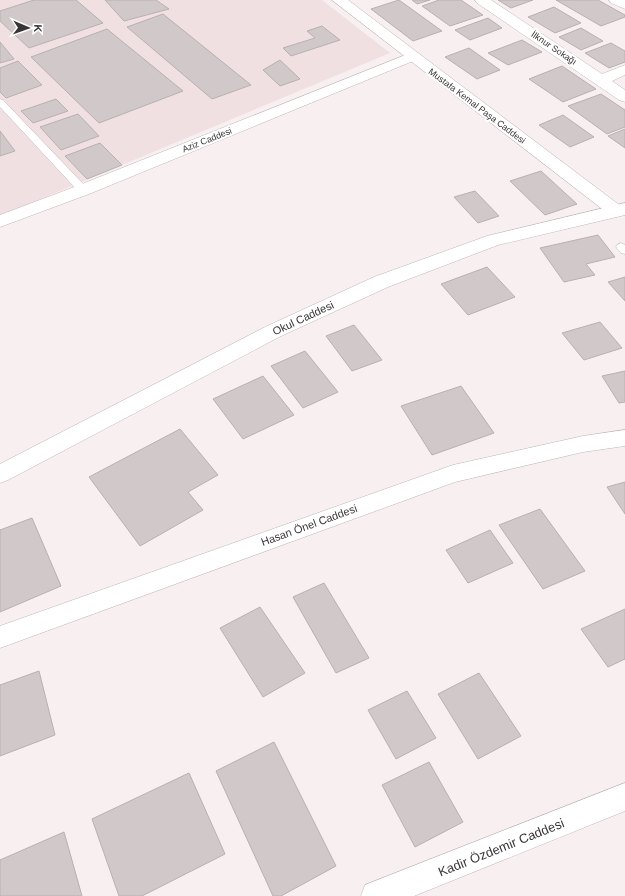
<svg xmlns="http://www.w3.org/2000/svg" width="625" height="896" viewBox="0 0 625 896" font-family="Helvetica,sans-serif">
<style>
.built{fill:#f1e0e2}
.building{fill:#d1c8c9;stroke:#b8b0b1}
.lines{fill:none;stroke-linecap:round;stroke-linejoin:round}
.service-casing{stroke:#bfb6b7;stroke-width:1}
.minor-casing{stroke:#bfb6b7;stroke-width:1}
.tertiary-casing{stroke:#bfb6b7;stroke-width:1}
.service{fill:#fff;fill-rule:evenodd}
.minor{fill:#fff;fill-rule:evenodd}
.tertiary{fill:#fff;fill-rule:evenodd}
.labels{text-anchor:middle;stroke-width:4;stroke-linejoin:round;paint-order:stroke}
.far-street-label{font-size:9px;fill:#393536;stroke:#fff}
.street-label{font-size:11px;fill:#393536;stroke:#fff}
.near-street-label{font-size:13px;fill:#393536;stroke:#fff}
</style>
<rect width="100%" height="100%" fill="#f8eff0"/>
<!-- built -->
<path class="built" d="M0 0H322L390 53 0 216Z"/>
<!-- building -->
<g class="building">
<path d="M34 0H76L103 23 29 48 0 21V11Z"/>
<path d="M105 0H156L169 9 124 21Z"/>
<path d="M399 0 442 31 413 41 371 9Z"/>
<path d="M412 0H430L417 4Z"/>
<path d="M439 0H461L483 15 450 26 422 6Z"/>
<path d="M498 0H533L511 8Z"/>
<path d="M556 0H598L625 15V17L601 26Z"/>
<path d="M554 7 581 23 555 33 528 17Z"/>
<path d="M163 14 251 85 212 99 127 27Z"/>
<path d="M488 18 502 28 470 40 455 30Z"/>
<path d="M322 26 340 40 291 56 283 48 315 38 307 31Z"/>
<path d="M581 28 603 41 581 50 559 37Z"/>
<path d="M107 29 183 91 99 123 31 57Z"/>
<path d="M522 40 542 52 508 65 488 53Z"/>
<path d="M0 42 14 59 0 63Z"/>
<path d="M611 43 625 51V62L609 68 585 53Z"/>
<path d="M469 48 500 70 477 79 445 57Z"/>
<path d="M280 60 300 79 280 86 263 70Z"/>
<path d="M18 61 42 85 6 98 0 92V68Z"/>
<path d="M562 66 596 89 563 102 529 79Z"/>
<path d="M601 94 625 110V127L607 134 568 106Z"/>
<path d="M56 99 68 111 33 123 21 111Z"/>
<path d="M78 114 99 136 61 150 40 127Z"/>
<path d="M563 115 594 137 570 147 539 125Z"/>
<path d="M625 129V148L608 136Z"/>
<path d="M0 131 15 151 0 156Z"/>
<path d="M100 143 122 165 87 179 65 156Z"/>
<path d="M541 171 577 204 545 215 510 181Z"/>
<path d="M475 191 499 216 478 223 454 197Z"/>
<path d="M598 235 615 257 586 264 595 275 564 282 540 248Z"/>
<path d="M487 267 515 297 468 315 441 284Z"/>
<path d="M625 277V301L608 282Z"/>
<path d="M600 322 622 348 584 360 562 333Z"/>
<path d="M354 325 382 360 352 371 326 336Z"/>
<path d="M305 351 338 392 303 408 271 366Z"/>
<path d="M625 371V402L619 403 602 376Z"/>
<path d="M263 376 294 415 243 439 213 399Z"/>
<path d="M461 386 494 433 432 455 401 406Z"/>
<path d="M180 429 218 475 188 492 203 510 140 546 89 477Z"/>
<path d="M625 482V514L607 487Z"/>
<path d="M540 509 585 571 543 589 499 525Z"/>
<path d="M32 518 61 586 0 612V530Z"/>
<path d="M490 530 513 563 468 583 446 550Z"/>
<path d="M324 583 369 658 336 673 293 597Z"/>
<path d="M260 607 305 673 263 697 220 628Z"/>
<path d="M625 609V659L608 667 581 629Z"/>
<path d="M39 671 55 735 0 756V685Z"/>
<path d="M479 673 521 736 478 759 438 694Z"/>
<path d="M407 691 436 738 396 759 368 710Z"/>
<path d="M274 742 336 866 281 896H273L216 771Z"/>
<path d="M429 762 463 822 415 847 382 785Z"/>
<path d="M189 773 225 854 142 896H119L92 819Z"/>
<path d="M64 832 82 896H0V860Z"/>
</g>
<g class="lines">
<defs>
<g id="service">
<path d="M0 99 3 100 87 188 88 190 87 192H79L0 107Z"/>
<path d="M621 243 625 245V254L621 253 616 247 617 245Z"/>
</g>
<g id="minor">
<path d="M475 0H491L602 74 625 65V75L612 81 625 90V102L619 100 477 3Z"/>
<path d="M609 0H625V9L611 3Z"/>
<path d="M413 52 418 53 420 56 418 59 89 194 0 227V215L77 186Z"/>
<path d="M625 203V215L498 245 388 287 279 337 8 480 0 483V464L265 327 374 277 487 236Z"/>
</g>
<g id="tertiary">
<path d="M332 0H348L622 207 625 211 622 215 616 217 610 215Z"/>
<path d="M625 430V446L583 452 455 482 0 648V626L453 465 583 436Z"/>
<path d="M625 783V811L414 896H361L365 885Z"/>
</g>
</defs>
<!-- service casing -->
<use href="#service" class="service-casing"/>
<!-- minor casing -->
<use href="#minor" class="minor-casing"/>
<!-- tertiary casing -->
<use href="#tertiary" class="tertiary-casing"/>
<!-- service -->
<use href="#service" class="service"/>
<!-- minor -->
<use href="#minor" class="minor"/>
<!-- tertiary -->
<use href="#tertiary" class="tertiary"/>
</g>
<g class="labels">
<!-- far-street labels -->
<g class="far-street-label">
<text transform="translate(554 48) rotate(34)" y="3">İlknur Sokağı</text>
<text transform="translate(477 106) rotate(37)" y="3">Mustafa Kemal Paşa Caddesi</text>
<text transform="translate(207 140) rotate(-22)" y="3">Aziz Caddesi</text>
</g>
<!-- street labels -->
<g class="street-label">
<text transform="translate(303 318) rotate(-25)" y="4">Okul Caddesi</text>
<text transform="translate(309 525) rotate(-20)" y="4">Hasan Önel Caddesi</text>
</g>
<!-- near-street labels -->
<g class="near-street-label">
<text transform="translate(501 847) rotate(-22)" y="5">Kadir Özdemir Caddesi</text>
</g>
</g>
<!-- north arrow -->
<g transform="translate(28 28) rotate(92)" stroke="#ffffff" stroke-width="3" paint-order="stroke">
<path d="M0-3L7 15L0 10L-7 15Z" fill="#393536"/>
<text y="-6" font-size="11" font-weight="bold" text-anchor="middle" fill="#393536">K</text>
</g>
</svg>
